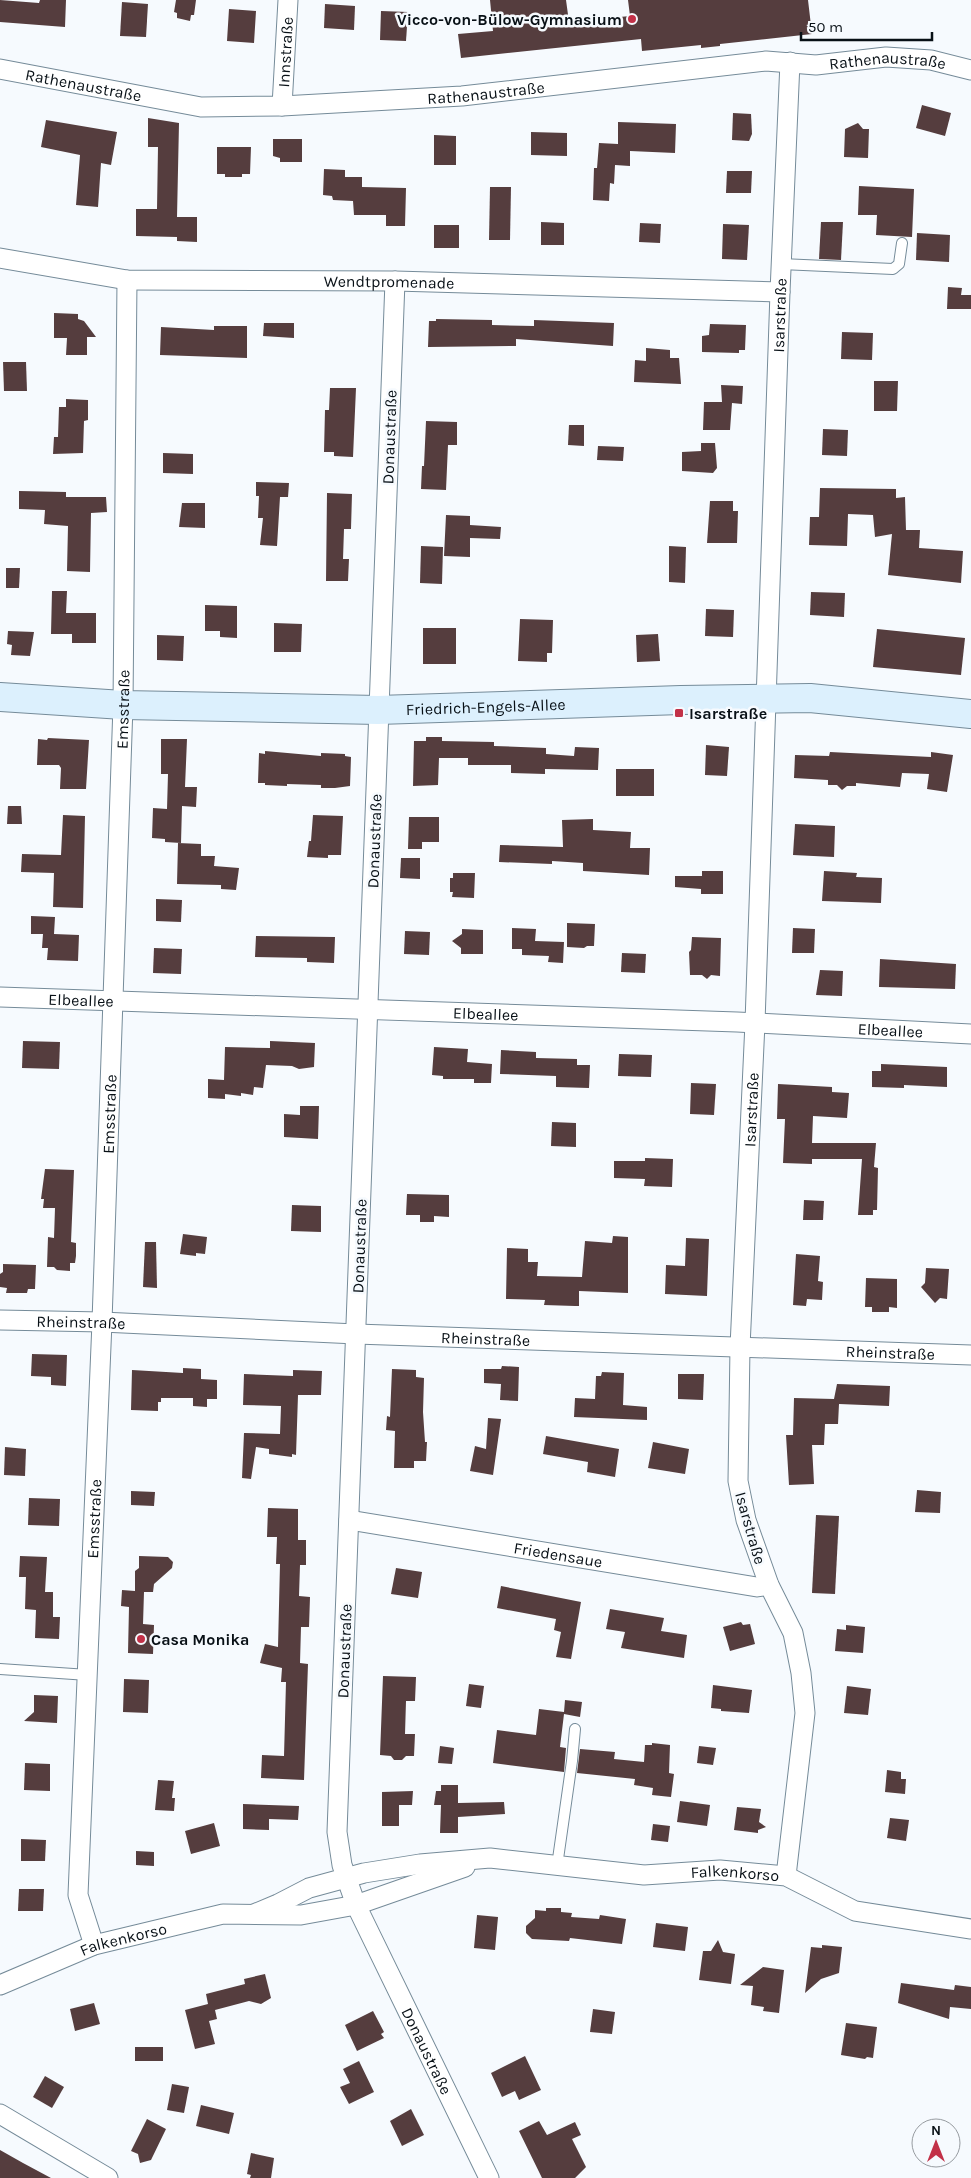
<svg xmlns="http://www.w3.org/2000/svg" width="971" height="2178" viewBox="0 0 971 2178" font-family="Karla,sans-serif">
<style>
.building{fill:#553d3e}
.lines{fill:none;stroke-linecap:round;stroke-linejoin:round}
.lane-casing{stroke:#758b99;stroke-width:12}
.street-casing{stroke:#758b99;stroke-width:21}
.secondary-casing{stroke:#758b99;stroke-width:30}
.lane{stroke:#fff;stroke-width:10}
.street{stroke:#fff;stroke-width:19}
.secondary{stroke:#dcf0fd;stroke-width:28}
.poi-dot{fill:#c23148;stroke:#f6fafe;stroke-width:2}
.labels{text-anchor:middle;stroke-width:5;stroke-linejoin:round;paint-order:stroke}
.poi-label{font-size:16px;font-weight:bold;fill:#081016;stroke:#f6fafe;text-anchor:start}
.street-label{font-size:16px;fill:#081016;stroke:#f6fafe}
</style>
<rect width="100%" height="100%" fill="#f6fafe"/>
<!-- building -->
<g class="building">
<path d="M0 0 39 3 40 0H66L65 27 0 22Z"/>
<path d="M176 0H196L194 15H191L190 21 177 18V13L174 12Z"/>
<path d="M490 0H566L569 22 630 16 628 0H808L812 34 720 44V46L701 48V45L642 51 641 39 461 58 458 34 493 31Z"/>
<path d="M122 2 148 4 146 37 120 36Z"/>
<path d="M325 4 355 6 354 30 324 28Z"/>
<path d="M229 9 256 11 254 43 227 41Z"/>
<path d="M381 11 408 12 406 41 380 40Z"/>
<path d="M922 105 951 113 945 136 916 128Z"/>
<path d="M733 113 751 114 752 134 749 141 732 140Z"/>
<path d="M148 118 179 123 177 217H197V242L177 241V237L136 236V209H157L158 147H148Z"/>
<path d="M46 120 117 132 111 165 101 163 98 207 76 205 80 155 41 147Z"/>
<path d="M618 122 676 124 675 153 630 151V166L615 165 614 184 610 183 609 201 593 200 594 168H597L599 143 618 144Z"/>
<path d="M858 123 863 129H869L868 158 844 157 845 129Z"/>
<path d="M531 132 567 133V156L531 155Z"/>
<path d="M434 135 456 136V165H434Z"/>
<path d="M273 139H302V162H280V158L273 156Z"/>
<path d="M217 147H251L250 174H242V177H225V174H217Z"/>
<path d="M324 169 345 170V177H362V187L406 188 405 226H386V215H354L353 201 333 200 332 196 323 195Z"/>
<path d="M727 171H752L751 193H726Z"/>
<path d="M859 186 914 189 912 237 876 235 877 215H858Z"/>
<path d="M490 187H511L510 240H489Z"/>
<path d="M541 222 564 223V245H541Z"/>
<path d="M821 222H843L841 260 819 259Z"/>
<path d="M640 223 661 224 660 243 639 242Z"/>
<path d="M723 224 749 225 747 260 722 259Z"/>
<rect x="434" y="225" width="25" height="23"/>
<path d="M917 233 950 235 949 262 916 260Z"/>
<path d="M948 287 962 288 961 295H971V309H947Z"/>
<path d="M54 313 78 314V319L84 321 96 337H87V355H66L67 338H54Z"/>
<path d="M436 319 492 320V325L534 326V320L614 323 613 346 516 339V346L428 347 429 321H436Z"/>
<path d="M264 323H294V338L263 336Z"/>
<path d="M710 324 746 325 745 350H739V353L702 352V336L709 335Z"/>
<path d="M214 326H247V358L160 355 161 327 214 330Z"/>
<path d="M842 332 873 333 872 360 841 359Z"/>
<path d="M646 348 670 350V358H679L681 384 634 382 635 360 646 361Z"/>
<path d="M3 362H26L27 391H4Z"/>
<path d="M874 381H898L897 411H874Z"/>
<path d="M721 385 743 386 742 404 732 403 730 430H703L704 402H722Z"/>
<path d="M330 388H356L353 457 334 456V452H324L325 410H329Z"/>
<path d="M66 399 88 400V420L84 421 83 453 53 454 54 437H58L59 407H66Z"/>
<path d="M426 421 457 422V445H448L446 490 421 489 422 466H424Z"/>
<path d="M569 425H584V446L568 445Z"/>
<path d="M823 429 848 430 847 456 822 455Z"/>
<path d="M701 443H715L717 468 713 473 682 471V452L701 451Z"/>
<path d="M598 446 624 447 623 461 597 460Z"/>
<path d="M163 453 193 454V474L163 473Z"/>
<path d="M256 482 289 483 288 497H280L277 546 260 545 263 518H258L259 496H256Z"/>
<path d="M820 488 896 489V498L905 497 906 530H920L919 548 963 551 961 583 888 575 892 534 875 537 873 515 848 514 847 546 809 545 810 517H819Z"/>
<path d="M19 491 66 492V497H106L107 512 91 513 90 572 67 571 68 526 44 524 45 510 19 509Z"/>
<path d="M327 493 352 494 351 529H344L343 559H349L348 581H326Z"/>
<path d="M710 501H733V511H738L737 543H707Z"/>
<path d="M182 503H205V528L179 527Z"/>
<path d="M446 515 470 516V525L501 527 500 539 470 538V557L444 556Z"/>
<path d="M421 546 443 547 442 584 420 583Z"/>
<path d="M669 546 686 547 685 583 669 582Z"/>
<path d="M6 568H20L19 588H6Z"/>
<path d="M52 591H67L66 613H96V643H72V634H51Z"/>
<path d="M811 592 845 593 844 617 810 615Z"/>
<path d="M205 605 237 606V638L220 637V631H205Z"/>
<path d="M706 609 734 610 733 637 705 636Z"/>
<path d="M520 619 553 620 552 653H547V662L518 661Z"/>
<path d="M274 623 302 624 301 652H274Z"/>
<rect x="423" y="628" width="33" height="36"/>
<path d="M877 629 965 638 961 675 873 667Z"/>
<path d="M8 631 34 632 30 656 11 655 12 645 7 644Z"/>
<path d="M658 634 660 661 637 662 636 635Z"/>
<path d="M157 635 184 636 183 661 157 660Z"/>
<path d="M426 737H442V741L494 742V746L546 748V754L574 756 575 747 599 748 598 770 545 769V774L511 773V765H468V758H439L438 785 413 786 414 741H426Z"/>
<path d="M48 738 89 740 86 789H60L61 768 59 765H37L38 739 47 740Z"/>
<path d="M161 739H187L185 787H197L196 807 182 806 181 843 165 842V839L152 838 153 808 167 809 168 774H161Z"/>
<path d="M706 745 729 747 727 776 705 775Z"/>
<path d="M265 751 321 756V753L345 754V756L351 757 350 786 335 788H321V785L287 784V786L265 785V783H258L259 753 265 754Z"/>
<path d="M830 752 931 757V752L953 755 947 792 927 789 929 774 902 773 900 787 856 783V786H847L842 790 837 785H828V780L794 778 795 755 829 756Z"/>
<rect x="616" y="769" width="38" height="27"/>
<path d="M8 806H21L22 824H7Z"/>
<path d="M63 815 85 816 83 908 53 907 54 873 21 872 22 854 61 855Z"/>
<path d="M313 815 343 816 341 855H328V858L307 857 309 841H311Z"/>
<path d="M409 817H439V842H422V849H408Z"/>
<path d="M593 819V830L631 832 630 848H650L649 875 583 871V863L552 861V864L499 862 500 845 563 847 562 820Z"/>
<path d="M795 824 835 826 834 857 793 855Z"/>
<path d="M178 843 201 844V856H215L214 866 239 868 236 890 221 889V885L177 884Z"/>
<path d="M401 858H420V879L400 878Z"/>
<path d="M702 871H723V894H701V889L675 887V876H702Z"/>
<path d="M824 871 857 873 856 877 882 878 881 903 822 901Z"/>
<path d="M453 873H475L474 898 452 897 453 892H450V878H453Z"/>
<path d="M156 899 182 900 181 922 156 921Z"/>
<path d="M31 916 55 917 54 934 79 935 78 961 47 960 48 948H42L43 934H31Z"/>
<path d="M567 923 595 924 594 946H587L584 948 567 947Z"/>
<path d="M512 928 536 929 535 941 564 942 563 963 548 962 549 956 522 955V949H512Z"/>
<path d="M793 928 815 929 814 953H792Z"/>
<path d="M462 929 483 930V954H461V948L452 941 462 934Z"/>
<path d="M405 931 430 932 429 955 404 954Z"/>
<path d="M256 936 335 937 334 963 307 962V958L255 957Z"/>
<path d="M692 937 721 938 720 976 711 975 707 979 702 975H690L689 952 691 950Z"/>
<path d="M154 948 182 949 181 974 153 973Z"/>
<path d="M622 953 646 954 645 973 621 972Z"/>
<path d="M880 959 956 964 955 989 879 987Z"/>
<path d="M820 970 843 971 842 996 816 995Z"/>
<path d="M23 1041 60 1042 59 1069 22 1068Z"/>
<path d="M270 1041 315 1043 314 1067 299 1069 292 1066 266 1065 263 1088 254 1087 253 1095 241 1093V1096L225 1094V1099L208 1098V1079L224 1080 225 1047 270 1048Z"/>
<path d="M434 1047 468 1049 467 1062 492 1064 491 1083H474V1079H443V1076L432 1075Z"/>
<path d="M501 1050 536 1052V1058L577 1059V1065H590L589 1088 556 1087V1076L500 1074Z"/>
<path d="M619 1054 652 1055 651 1077 618 1076Z"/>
<path d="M881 1064 947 1067V1087L904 1085V1088L872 1087V1071H881Z"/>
<path d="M691 1083 716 1084 714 1115 690 1114Z"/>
<path d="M778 1084 832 1087V1092L849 1093 847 1118 813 1116 812 1143H876L874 1167 878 1168 877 1210H873V1215H858L862 1159H812V1164L783 1163 785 1119H777Z"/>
<path d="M300 1106H319L318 1139 284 1137V1114L300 1115Z"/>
<path d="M552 1122 576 1123V1147L551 1146Z"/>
<path d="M645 1158 673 1159 672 1187 644 1186 645 1179 614 1178V1161H645Z"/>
<path d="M45 1169 74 1170 71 1242 76 1243V1256L75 1263H70V1271L57 1270 54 1267H47L48 1237 54 1238 55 1208H43L44 1199H41Z"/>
<path d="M407 1194 449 1195V1217L434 1216V1222H420V1215H406Z"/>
<path d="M804 1200 824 1201 823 1220H803Z"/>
<path d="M292 1205 321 1206V1232L291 1231Z"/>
<path d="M183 1234 207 1237 205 1254 196 1253V1256L180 1254Z"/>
<path d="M613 1236 628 1237V1293L579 1291V1306H575L544 1305 545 1300 506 1299 507 1248 528 1249V1262H538L537 1276 582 1277 585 1241 612 1243Z"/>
<path d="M686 1238 709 1239 707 1296 665 1294 666 1265 685 1266Z"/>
<path d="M145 1242H156L157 1288 143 1287Z"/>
<path d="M796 1254 820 1256 818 1281 823 1282 822 1300 807 1299 806 1306 793 1305Z"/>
<path d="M3 1264 36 1265 35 1289H28L27 1293H6L7 1288 0 1287V1274L3 1272Z"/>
<path d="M926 1268 949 1269 947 1299 940 1298 935 1303 921 1287 925 1283Z"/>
<path d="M866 1278 897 1279V1308L889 1307V1312H872V1307H865Z"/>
<path d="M32 1354 67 1355 66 1386 51 1385V1377L31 1376Z"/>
<path d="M502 1366 519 1367 518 1401 500 1400 501 1384 484 1383V1369H501Z"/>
<path d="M183 1368 201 1369V1379L217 1380V1399H207V1407L193 1406V1398H161V1402H158V1411L131 1410 132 1370 183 1373Z"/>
<path d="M392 1369 416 1370V1377L424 1378 423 1412 425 1442H427L426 1461H414V1468H394L395 1431 386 1430 387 1416 390 1417Z"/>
<path d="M293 1370 322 1371 321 1395H298L296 1455 292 1454V1457L269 1454V1449L256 1447 251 1479 242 1478 244 1433 280 1434 281 1406 243 1405 244 1374 293 1376Z"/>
<path d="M602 1372 624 1373 623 1405 647 1407V1420L574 1417 575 1398 595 1399 596 1376H601Z"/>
<path d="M678 1374H704L703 1400 678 1399Z"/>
<path d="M837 1384 890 1386 889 1406 839 1404 838 1424H825L824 1445H812L814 1484 789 1485 786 1435H793L794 1398 834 1399Z"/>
<path d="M488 1418 501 1419 493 1475 470 1471 475 1446 486 1449Z"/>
<path d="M546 1436 619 1449 615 1477 587 1472 588 1462 543 1454Z"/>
<path d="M653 1442 689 1449 685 1474 648 1468Z"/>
<path d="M5 1447 26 1449 25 1476 4 1475Z"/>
<path d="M917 1490 941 1492 940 1513 915 1512Z"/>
<path d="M131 1491 155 1492 154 1506 131 1505Z"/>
<path d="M29 1498 60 1499 59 1526 28 1525Z"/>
<path d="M268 1508 298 1509V1540H306V1565H300L299 1596 310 1597 309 1627H301L300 1663 308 1664 304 1780 261 1778 262 1755 284 1756 286 1682H281L282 1668 260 1663 265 1644 278 1647 280 1564H276L277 1537H267Z"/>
<path d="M816 1515 839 1516 835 1594 812 1593Z"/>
<path d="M20 1556 47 1557 45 1592H53V1617H60L59 1639 35 1638 36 1610 25 1609 26 1577H19Z"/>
<path d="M139 1556 168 1557 173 1562 172 1568 154 1584 153 1592H144L143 1624 154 1625 153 1654 128 1653 129 1607 121 1606 122 1590 135 1591V1571L139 1568Z"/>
<path d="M396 1568 422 1572 418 1598 391 1594Z"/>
<path d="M501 1586 581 1602 571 1659 556 1657 561 1632 554 1630 556 1619 497 1608Z"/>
<path d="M610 1609 664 1618 661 1631 687 1635 684 1658 621 1648 625 1632 606 1629Z"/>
<path d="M741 1622 743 1625 750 1624 755 1644 730 1651 723 1627Z"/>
<path d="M846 1625 865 1627 863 1653 835 1651 837 1629 846 1630Z"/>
<path d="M383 1676 416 1677 415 1701H406L405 1734H415L414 1756H406L402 1760H394L391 1756 380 1755Z"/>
<path d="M124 1679 149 1680 148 1713 123 1712Z"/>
<path d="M469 1684 484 1686 481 1708 466 1706Z"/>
<path d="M713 1685 752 1690 749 1713 721 1711V1709L711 1708Z"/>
<path d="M847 1686 871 1689 868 1715 844 1713Z"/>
<path d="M34 1695 58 1696 57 1723 24 1721 34 1712Z"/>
<path d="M565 1700 582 1702 580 1717 564 1714 560 1747 566 1748 564 1772 493 1763 497 1730 536 1735 539 1709 564 1712Z"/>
<path d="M652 1743 670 1745 669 1773 674 1774 671 1797 652 1795 653 1788 634 1785 635 1779 577 1773 580 1749 615 1752 614 1759 644 1762 645 1745H652Z"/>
<path d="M440 1746 454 1748 452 1764 438 1763Z"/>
<path d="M699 1746 716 1748 713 1765 697 1763Z"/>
<path d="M25 1763 50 1764V1791L24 1790Z"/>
<path d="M887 1770 901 1772V1779H906L905 1794 885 1792Z"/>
<path d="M158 1780 174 1781 172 1798H175L174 1811 155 1810Z"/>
<path d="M441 1785H458V1803L504 1802 505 1814 458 1817V1833H440L441 1805H434L436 1791H441Z"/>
<path d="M413 1791 412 1805H399V1826H382V1792Z"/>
<path d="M680 1801 710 1805 707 1826 677 1822Z"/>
<path d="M243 1804 299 1806 298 1820 269 1819V1830L243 1829Z"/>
<path d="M737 1807 761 1809 759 1822 766 1827 758 1830V1833L734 1830Z"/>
<path d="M890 1818 909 1820 906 1841 887 1838Z"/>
<path d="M214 1823 220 1846 191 1854 185 1831Z"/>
<path d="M653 1824 670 1826 668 1842 651 1840Z"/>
<path d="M21 1839 46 1840 45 1861H21Z"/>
<path d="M136 1851 154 1852V1866L136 1865Z"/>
<path d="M19 1889H44L43 1911H18Z"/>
<path d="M546 1908H561V1912L572 1913 571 1917 599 1919 600 1915 626 1919 622 1944 570 1938 569 1941 532 1939 526 1933V1926L535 1918V1910L546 1911Z"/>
<path d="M477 1915 498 1917 495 1950 474 1948Z"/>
<path d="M656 1923 688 1927 685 1951 653 1947Z"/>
<path d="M718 1940 723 1952 735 1954 731 1984 699 1980 703 1951H711Z"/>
<path d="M822 1945 842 1947 839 1973 821 1979 805 1993 811 1947 822 1948Z"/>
<path d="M763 1967 784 1970 779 2013 763 2011 764 2007 751 2005 753 1986 740 1985Z"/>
<path d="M265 1974 271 1998 261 2004 249 2001 215 2010 217 2019 209 2021 215 2044 195 2049 185 2010 208 2004 206 1994 245 1984 244 1979Z"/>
<path d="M901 1983 954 1990 955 1985 971 1987V2009L950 2007 949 2019 898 2003Z"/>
<path d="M94 2003 100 2024 75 2031 70 2009Z"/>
<path d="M593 2009 615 2012 612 2034 590 2032Z"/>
<path d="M373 2011 384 2032 381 2034 384 2038 357 2051 345 2025Z"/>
<path d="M846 2023 877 2027 873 2058 867 2057 865 2059 841 2055Z"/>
<rect x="135" y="2047" width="28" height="14"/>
<path d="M525 2056 541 2090 519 2100 515 2091 502 2097 491 2073Z"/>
<path d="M359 2061 374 2092 349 2104 340 2087 350 2083 343 2069Z"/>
<path d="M45 2076 64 2087 52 2108 33 2097Z"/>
<path d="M172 2084 189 2087 184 2113 167 2110Z"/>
<path d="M201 2105 234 2113 229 2134 196 2126Z"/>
<path d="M411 2109 424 2135 402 2146 390 2121Z"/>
<path d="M147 2119 166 2129 151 2160 140 2163 138 2154 131 2151Z"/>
<path d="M539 2121 547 2135 575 2122 581 2135 572 2139 586 2167 575 2178H542L519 2131Z"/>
<path d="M0 2150 23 2163 51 2178H0Z"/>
<path d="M251 2153 274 2158 271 2178H250L251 2175 247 2174Z"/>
</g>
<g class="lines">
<defs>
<g id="lane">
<path d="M781 264 893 269 899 264 902 243"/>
<path d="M0 1669 88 1675"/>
<path d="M557 1866 572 1761 575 1729"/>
</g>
<g id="street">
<path id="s1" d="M0 69 201 107 282 106 462 96 766 61 816 65 886 57 931 60 971 70"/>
<path id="s2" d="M282 106 288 0"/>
<path id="s3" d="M0 258 127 280 395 281 780 292"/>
<path id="s4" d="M395 281 337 1832 342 1865 356 1905 489 2178"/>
<path id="s5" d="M0 997 737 1022 971 1034"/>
<path id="s6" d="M0 1320 102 1322 356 1334 971 1355"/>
<path id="s7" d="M349 1520 757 1587 769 1585"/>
<path id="s8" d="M786 1876 805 1713 801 1673 793 1633 769 1585 746 1520 738 1481 740 1347 755 1023 780 292 790 62"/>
<path id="s9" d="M254 1914 278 1904 309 1888 364 1873 420 1864 490 1858 644 1875 720 1870 786 1876 855 1911 971 1929"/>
<path id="s10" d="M94 1945 78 1895 102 1322 123 705 127 280"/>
<path id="s11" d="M0 1985 94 1945 223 1914 301 1915 356 1905 465 1867"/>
<path d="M0 2114 108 2178"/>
</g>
<g id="secondary">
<path id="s12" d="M0 697 123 705 378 710 681 700 810 698 971 714"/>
</g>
</defs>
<!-- lane casing -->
<use href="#lane" class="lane-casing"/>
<!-- street casing -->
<use href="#street" class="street-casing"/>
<!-- secondary casing -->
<use href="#secondary" class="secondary-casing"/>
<!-- lane -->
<use href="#lane" class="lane"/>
<!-- street -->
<use href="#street" class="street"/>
<!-- secondary -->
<use href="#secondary" class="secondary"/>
</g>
<!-- markers -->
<g class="poi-dot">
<circle cx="632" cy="19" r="5"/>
<rect x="674" y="708" width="10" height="10" rx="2.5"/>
<circle cx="141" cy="1639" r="5"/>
</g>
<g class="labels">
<!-- poi labels -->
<g class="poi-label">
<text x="622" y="25" text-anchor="end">Vicco-von-Bülow-Gymnasium</text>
<text x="689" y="719">Isarstraße</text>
<text x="151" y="1645">Casa Monika</text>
</g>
<!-- street labels -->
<g class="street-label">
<text dy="6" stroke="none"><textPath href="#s2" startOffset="54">Innstraße</textPath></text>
<text dy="6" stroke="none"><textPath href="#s1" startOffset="894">Rathenaustraße</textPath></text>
<text dy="6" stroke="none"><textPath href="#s1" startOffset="85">Rathenaustraße</textPath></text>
<text dy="6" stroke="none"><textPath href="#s1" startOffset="490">Rathenaustraße</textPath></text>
<text dy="6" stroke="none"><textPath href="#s3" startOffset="391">Wendtpromenade</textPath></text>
<text dy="6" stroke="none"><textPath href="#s8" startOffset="1574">Isarstraße</textPath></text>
<text transform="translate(389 437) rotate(-88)" y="6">Donaustraße</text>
<text dy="6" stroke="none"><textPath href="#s12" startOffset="486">Friedrich-Engels-Allee</textPath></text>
<text dy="6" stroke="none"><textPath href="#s10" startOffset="1239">Emsstraße</textPath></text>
<text transform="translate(374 841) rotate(-88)" y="6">Donaustraße</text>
<text dy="6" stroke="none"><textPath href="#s5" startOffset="81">Elbeallee</textPath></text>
<text dy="6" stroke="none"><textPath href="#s5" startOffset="486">Elbeallee</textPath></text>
<text dy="6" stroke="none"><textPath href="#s5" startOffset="891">Elbeallee</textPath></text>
<text dy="6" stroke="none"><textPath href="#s8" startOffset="779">Isarstraße</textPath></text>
<text dy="6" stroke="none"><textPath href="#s10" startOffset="834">Emsstraße</textPath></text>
<text transform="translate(359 1246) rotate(-88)" y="6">Donaustraße</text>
<text dy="6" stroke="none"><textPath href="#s6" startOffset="81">Rheinstraße</textPath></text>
<text dy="6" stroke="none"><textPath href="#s6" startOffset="486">Rheinstraße</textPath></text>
<text dy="6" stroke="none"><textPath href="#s6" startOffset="891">Rheinstraße</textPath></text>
<text dy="6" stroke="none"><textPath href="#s10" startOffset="429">Emsstraße</textPath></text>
<text transform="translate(751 1528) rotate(74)" y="6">Isarstraße</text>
<text dy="6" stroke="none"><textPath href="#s7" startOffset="212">Friedensaue</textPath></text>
<text transform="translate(344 1651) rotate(-88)" y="6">Donaustraße</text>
<text dy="6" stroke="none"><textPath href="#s9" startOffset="491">Falkenkorso</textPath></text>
<text dy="6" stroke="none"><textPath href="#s11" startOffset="132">Falkenkorso</textPath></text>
<text dy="6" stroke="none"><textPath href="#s4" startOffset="1790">Donaustraße</textPath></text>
</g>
</g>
<!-- north arrow -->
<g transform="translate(936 2143)"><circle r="24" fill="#f6fafe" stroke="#979ca1"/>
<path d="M0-4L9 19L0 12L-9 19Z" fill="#c23148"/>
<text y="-8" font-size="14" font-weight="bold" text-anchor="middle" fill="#081016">N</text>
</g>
<!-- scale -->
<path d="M801 32v8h131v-8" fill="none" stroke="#081016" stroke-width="2.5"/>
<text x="808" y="32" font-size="15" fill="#081016" stroke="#f6fafe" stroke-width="4" paint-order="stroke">50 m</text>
</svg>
